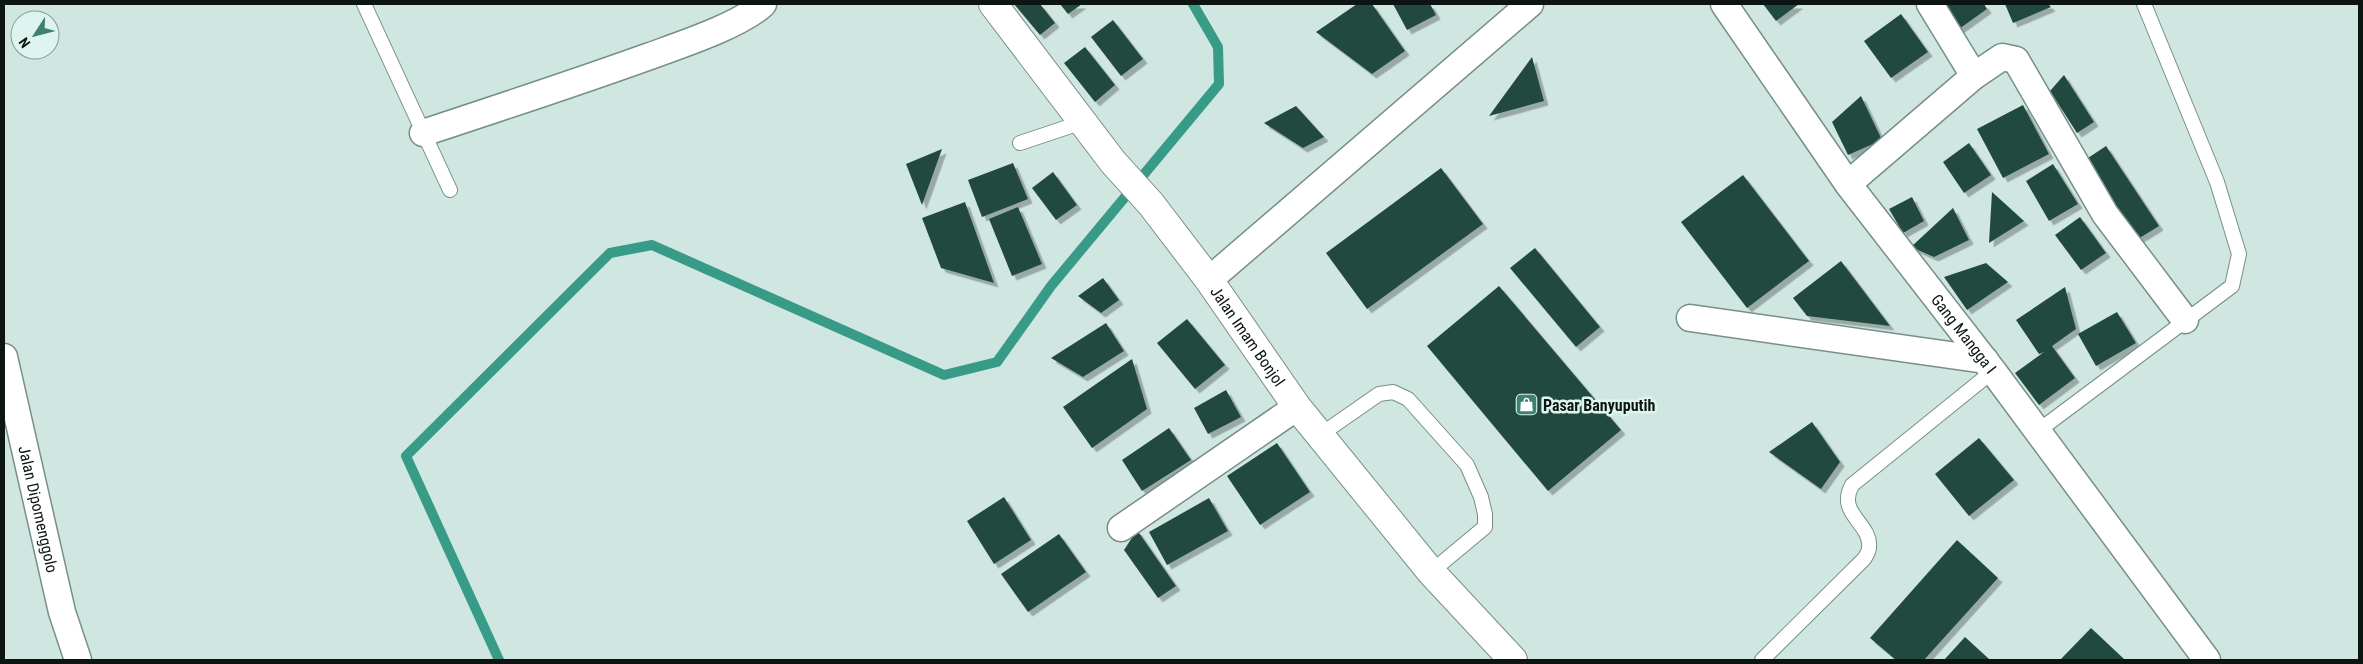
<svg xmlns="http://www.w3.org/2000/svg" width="2363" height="664" viewBox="0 0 2363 664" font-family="'Roboto Condensed',sans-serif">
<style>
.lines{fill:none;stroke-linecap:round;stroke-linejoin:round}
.stream{stroke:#389b87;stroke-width:10}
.building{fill:#214940;filter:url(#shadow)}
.service-casing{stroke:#788e88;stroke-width:16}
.minor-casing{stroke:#788e88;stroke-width:29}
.secondary-casing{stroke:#788e88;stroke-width:30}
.service{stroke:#fff;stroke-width:14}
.minor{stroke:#fff;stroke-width:26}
.secondary{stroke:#fff;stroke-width:28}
.labels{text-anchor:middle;stroke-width:5;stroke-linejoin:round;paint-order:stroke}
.street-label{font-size:16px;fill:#0c1512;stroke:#ddf5ee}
.poi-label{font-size:16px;font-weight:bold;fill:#0c1512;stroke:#ddf5ee;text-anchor:start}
</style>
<defs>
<filter id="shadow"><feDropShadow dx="4.5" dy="4.5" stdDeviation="0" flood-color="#0004"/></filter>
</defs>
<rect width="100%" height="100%" fill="#d0e7e1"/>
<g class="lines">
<!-- stream -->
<path class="stream" d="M499 660 406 456 610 253 652 245 944 375 997 362 1051 286 1219 84 1218 47 1193 4"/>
</g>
<!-- building -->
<g class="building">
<path d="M1014 4H1040L1055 23 1040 35Z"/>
<path d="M1060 4H1082L1068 14Z"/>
<path d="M1357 4H1372L1405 51 1372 74 1316 32Z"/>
<path d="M1393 4H1430L1436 15 1407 30Z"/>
<path d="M1763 4H1799L1776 21Z"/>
<path d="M1941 4H1984L1987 9 1959 29Z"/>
<path d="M2005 4H2048L2051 7 2013 23Z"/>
<path d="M1901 14 1928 52 1891 78 1864 41Z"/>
<path d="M1113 20 1143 59 1121 76 1091 37Z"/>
<path d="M1085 47 1115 85 1095 102 1064 63Z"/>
<path d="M1532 57 1544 101 1489 116Z"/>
<path d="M2064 75 2094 122 2077 133 2050 91Z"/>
<path d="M1861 96 1882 140 1848 155 1832 122Z"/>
<path d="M2023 105 2049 154 2003 178 1977 129Z"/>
<path d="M1296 106 1324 137 1303 148 1264 123Z"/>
<path d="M1969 143 1991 175 1964 193 1943 162Z"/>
<path d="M2106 146 2159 226 2138 239 2085 160Z"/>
<path d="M942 149 922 205 906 164Z"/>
<path d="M1013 163 1028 199 982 217 968 180Z"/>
<path d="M2053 164 2078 204 2049 221 2026 181Z"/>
<path d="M1441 168 1483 224 1367 309 1326 253Z"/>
<path d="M1053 172 1077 205 1056 220 1032 188Z"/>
<path d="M1743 175 1809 261 1747 308 1681 222Z"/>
<path d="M1992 192 2024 221 1989 243Z"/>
<path d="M1912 197 1924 221 1903 233 1889 209Z"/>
<path d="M965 202 994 283 941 268 922 218Z"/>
<path d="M1018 207 1042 264 1012 276 989 219Z"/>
<path d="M1953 208 1969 240 1934 257 1911 247Z"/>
<path d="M2080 217 2106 253 2081 270 2055 235Z"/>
<path d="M1535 248 1600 327 1576 347 1510 268Z"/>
<path d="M1841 261 1890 326 1807 316 1793 298Z"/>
<path d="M1986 263 2008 282 1967 310 1944 277Z"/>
<path d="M1103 278 1119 300 1101 313 1078 296Z"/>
<path d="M1499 286 1621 430 1548 491 1427 346Z"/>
<path d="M2065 287 2076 329 2052 346 2075 378 2039 405 2015 373 2044 352 2039 354 2016 320Z"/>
<path d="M2117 312 2136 343 2096 366 2078 334Z"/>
<path d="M1187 319 1225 365 1195 389 1157 343Z"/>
<path d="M1106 323 1124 351 1083 377 1051 358Z"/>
<path d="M1132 359 1147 409 1092 448 1063 407Z"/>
<path d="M1226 390 1241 417 1208 434 1194 408Z"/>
<path d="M1812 422 1840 462 1821 489 1769 452Z"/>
<path d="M1169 428 1191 460 1142 491 1122 460Z"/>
<path d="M1979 438 2014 480 1969 516 1935 474Z"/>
<path d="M1277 443 1310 492 1260 525 1227 476Z"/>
<path d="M1004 497 1031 540 994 564 967 521Z"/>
<path d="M1209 498 1228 531 1167 565 1149 532Z"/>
<path d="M1137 530 1176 586 1158 598 1124 550Z"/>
<path d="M1059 534 1086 572 1028 612 1001 574Z"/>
<path d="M1957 540 1998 578 1924 660H1896L1870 638Z"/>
<path d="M2091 628 2125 660H2060Z"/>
<path d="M1965 637 1990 660H1944Z"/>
</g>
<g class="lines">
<defs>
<g id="service">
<path d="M364 4 450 190"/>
<path d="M1020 143 1083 122"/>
<path d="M2038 431 2232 286 2239 254 2217 182 2144 4"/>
<path d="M1320 435 1379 394 1393 392 1408 399 1467 465 1481 497 1485 514V527L1431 572"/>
<path d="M1762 660 1864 559C1866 556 1869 551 1869 548 1872 523 1836 514 1852 485L1993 371"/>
</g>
<g id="minor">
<path id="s1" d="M1724 4 1848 184 1993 371 2207 660"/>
<path d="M1930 4 1974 76"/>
<path d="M423 133C499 108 575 83 650 56 680 45 741 25 763 4"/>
<path d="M1848 184 1974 76 2002 57 2016 60 2105 214 2185 320"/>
<path d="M1209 280 1530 4"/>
<path d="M1690 318 1985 360"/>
<path id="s2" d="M4 357 62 612 78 660"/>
<path d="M1121 528 1297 407"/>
</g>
<g id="secondary">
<path id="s3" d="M993 4 1113 162 1151 204 1209 280 1297 407 1431 572 1513 660"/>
</g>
</defs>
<!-- service casing -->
<use href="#service" class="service-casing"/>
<!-- minor casing -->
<use href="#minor" class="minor-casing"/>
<!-- secondary casing -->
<use href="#secondary" class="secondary-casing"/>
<!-- service -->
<use href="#service" class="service"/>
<!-- minor -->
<use href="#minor" class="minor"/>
<!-- secondary -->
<use href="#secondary" class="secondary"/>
</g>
<!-- icons -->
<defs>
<symbol id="shop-square" viewBox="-11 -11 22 22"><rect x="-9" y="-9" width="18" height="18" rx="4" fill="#3e8071" stroke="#ddf5ee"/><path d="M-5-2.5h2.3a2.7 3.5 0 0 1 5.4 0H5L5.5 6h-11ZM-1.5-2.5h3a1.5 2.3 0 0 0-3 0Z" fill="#fff"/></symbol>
</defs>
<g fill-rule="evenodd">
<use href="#shop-square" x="1514" y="392" width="25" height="25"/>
</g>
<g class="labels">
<!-- street labels -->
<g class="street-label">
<text dy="6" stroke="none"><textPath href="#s1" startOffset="408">Gang Mangga I</textPath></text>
<text dy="6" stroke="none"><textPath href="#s3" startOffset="419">Jalan Imam Bonjol</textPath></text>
<text dy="6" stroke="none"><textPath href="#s2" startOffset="156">Jalan Dipomenggolo</textPath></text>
</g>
<!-- poi labels -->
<g class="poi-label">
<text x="1543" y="411">Pasar Banyuputih</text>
</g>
</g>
<!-- border -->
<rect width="2363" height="664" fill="none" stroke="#0c1512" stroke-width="10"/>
<!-- north arrow -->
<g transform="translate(35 35) rotate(234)"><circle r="24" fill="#ddf5ee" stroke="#899b96"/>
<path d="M0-4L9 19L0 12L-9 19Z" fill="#3e8071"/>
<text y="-8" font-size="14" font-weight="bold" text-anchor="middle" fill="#0c1512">N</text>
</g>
</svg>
